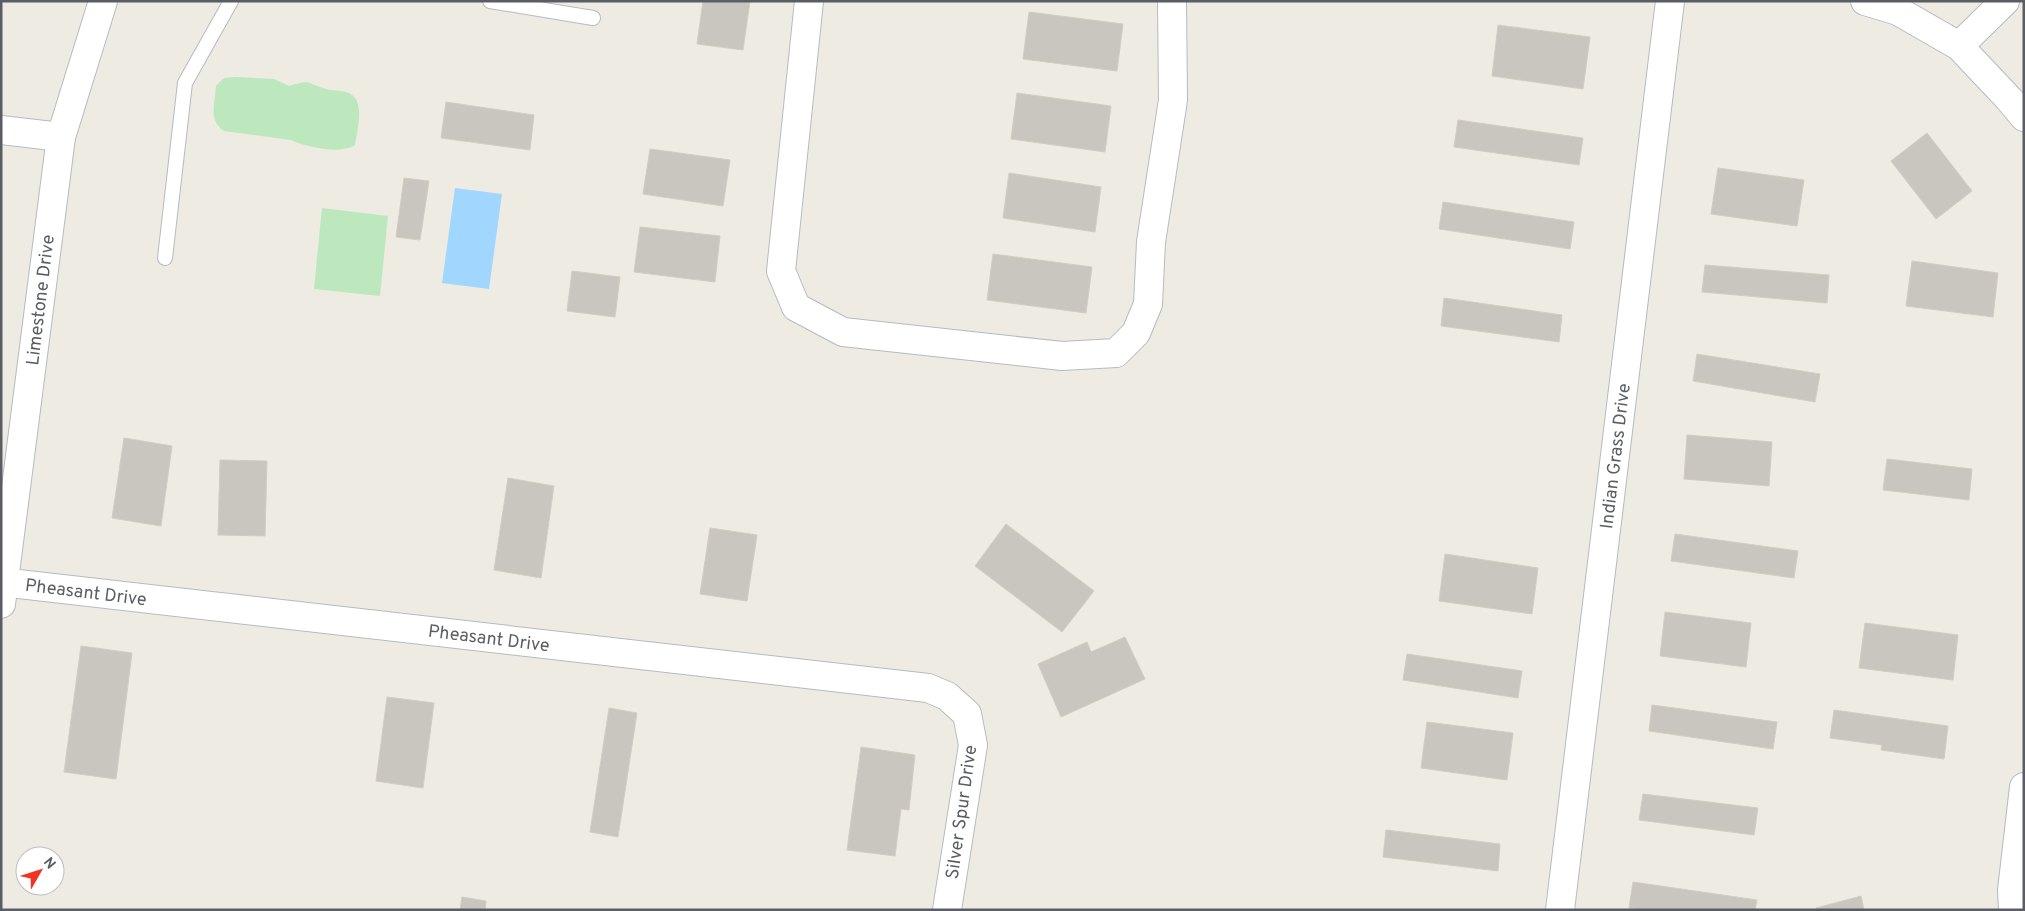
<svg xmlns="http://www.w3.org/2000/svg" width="2025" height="911" viewBox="0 0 2025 911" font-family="Overpass,sans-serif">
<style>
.green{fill:#bde7bd}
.water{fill:#a1d7ff}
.building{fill:#c9c6bf;stroke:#d3cdc0}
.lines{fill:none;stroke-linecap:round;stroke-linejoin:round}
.lane-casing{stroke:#b7babf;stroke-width:16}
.street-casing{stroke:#b7babf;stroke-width:30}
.lane{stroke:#fff;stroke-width:14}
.street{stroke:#fff;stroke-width:28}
.labels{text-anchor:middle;stroke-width:4;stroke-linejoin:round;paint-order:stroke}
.street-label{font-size:18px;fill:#5a5e64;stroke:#fff}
</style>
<rect width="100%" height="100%" fill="#eeebe2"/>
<!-- green -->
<g class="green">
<path d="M236 77 274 79 289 86C313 79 305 83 326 89 332 91 339 90 346 92 367 98 357 129 355 145 340 155 306 147 291 140L224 131C208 120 215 104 216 86L224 78Z"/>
<path d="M322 208 388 216 380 296 314 289Z"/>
</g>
<!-- water -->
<path class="water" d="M455 188 502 194 489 289 442 283Z"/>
<!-- building -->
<g class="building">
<path d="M703 1H750L743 50 697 44Z"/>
<path d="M1029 12 1123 24 1117 71 1023 59Z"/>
<path d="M1498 25 1590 37 1583 89 1492 76Z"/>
<path d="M1017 93 1111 106 1105 152 1011 139Z"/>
<path d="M446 102 534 115 530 150 441 138Z"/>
<path d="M1458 120 1583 138 1579 165 1454 147Z"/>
<path d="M1927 133 1972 191 1936 219 1891 161Z"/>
<path d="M650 149 730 160 723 206 643 194Z"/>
<path d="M1718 168 1804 180 1797 226 1711 214Z"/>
<path d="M1009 173 1101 187 1095 232 1003 218Z"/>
<path d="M404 178 429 181 420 240 396 237Z"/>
<path d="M1443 202 1574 222 1570 249 1439 229Z"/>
<path d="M640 227 720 236 715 282 634 272Z"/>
<path d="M993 254 1092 267 1086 313 987 300Z"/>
<path d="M1912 261 1998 273 1993 317 1906 306Z"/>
<path d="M1705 265 1829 275 1827 303 1702 292Z"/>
<path d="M572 271 620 277 615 317 567 311Z"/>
<path d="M1444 298 1562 315 1559 342 1441 326Z"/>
<path d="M1697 354 1820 374 1815 402 1693 381Z"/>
<path d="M1687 435 1772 442 1769 486 1684 479Z"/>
<path d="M124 438 172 446 161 526 112 518Z"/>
<path d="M1887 459 1972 469 1969 500 1883 490Z"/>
<path d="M220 460 267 461 265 536 218 535Z"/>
<path d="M508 478 554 486 541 578 494 570Z"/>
<path d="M1006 524 1094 591 1062 632 975 566Z"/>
<path d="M710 528 757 535 747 601 700 594Z"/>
<path d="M1675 534 1798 551 1794 578 1671 561Z"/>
<path d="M1445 554 1538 568 1532 614 1439 601Z"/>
<path d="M1665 612 1751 623 1746 667 1660 656Z"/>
<path d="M1865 623 1958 635 1953 680 1859 668Z"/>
<path d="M1125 637 1145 679 1061 717 1038 664 1087 642 1091 652Z"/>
<path d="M81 646 132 653 116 779 64 772Z"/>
<path d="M1407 654 1522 671 1518 698 1403 680Z"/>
<path d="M387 697 434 703 423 788 376 781Z"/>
<path d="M1652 705 1777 722 1773 749 1649 731Z"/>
<path d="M609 708 637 713 618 837 590 832Z"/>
<path d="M1834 710 1948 726 1944 759 1881 750 1882 745 1830 738Z"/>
<path d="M1427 722 1513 733 1507 780 1421 768Z"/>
<path d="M861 747 915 755 909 810 901 809 895 856 847 850Z"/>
<path d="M1643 794 1758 808 1754 835 1639 820Z"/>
<path d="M1386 830 1500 844 1498 871 1383 857Z"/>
<path d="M1633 882 1757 900 1755 910H1641L1629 908Z"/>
<path d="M1861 896 1864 910H1817L1816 908Z"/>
<path d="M462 897 486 901 485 910H460Z"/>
</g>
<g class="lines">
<defs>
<g id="lane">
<path d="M490 1 593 18"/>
<path d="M165 258 185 83 231 1"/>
</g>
<g id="street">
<path d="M809 1 781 271 796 307 843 332 1062 356 1116 353 1136 333 1148 304 1151 242 1173 100 1172 1"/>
<path d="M1865 1 1898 11 1959 46 2009 99 2024 117"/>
<path d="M1959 46 2005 1"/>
<path d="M1 130 61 137"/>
<path d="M1 582 928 688 947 696 967 714 973 745 947 910"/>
<path d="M1 604 61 137 103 1"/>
<path d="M1560 910 1670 1"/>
<path d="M2013 910 2012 890 2024 787"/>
</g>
</defs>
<!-- lane casing -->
<use href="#lane" class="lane-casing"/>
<!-- street casing -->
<use href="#street" class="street-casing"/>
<!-- lane -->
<use href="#lane" class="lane"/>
<!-- street -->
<use href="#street" class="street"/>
</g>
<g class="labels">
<!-- street labels -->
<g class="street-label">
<text transform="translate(40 300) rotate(-83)" y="6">Limestone Drive</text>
<text transform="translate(1615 456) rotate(-83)" y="6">Indian Grass Drive</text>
<text transform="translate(86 592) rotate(7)" y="6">Pheasant Drive</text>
<text transform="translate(489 638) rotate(7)" y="6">Pheasant Drive</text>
<text transform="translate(961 812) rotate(-82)" y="6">Silver Spur Drive</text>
</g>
</g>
<!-- border -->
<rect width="2025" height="911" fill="none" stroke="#5a5e64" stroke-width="5"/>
<!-- north arrow -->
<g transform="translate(40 871) rotate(51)"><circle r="24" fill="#ffffff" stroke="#bdbfc1"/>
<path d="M0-4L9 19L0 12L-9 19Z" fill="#f23224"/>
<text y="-8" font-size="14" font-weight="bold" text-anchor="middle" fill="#5a5e64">N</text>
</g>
</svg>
